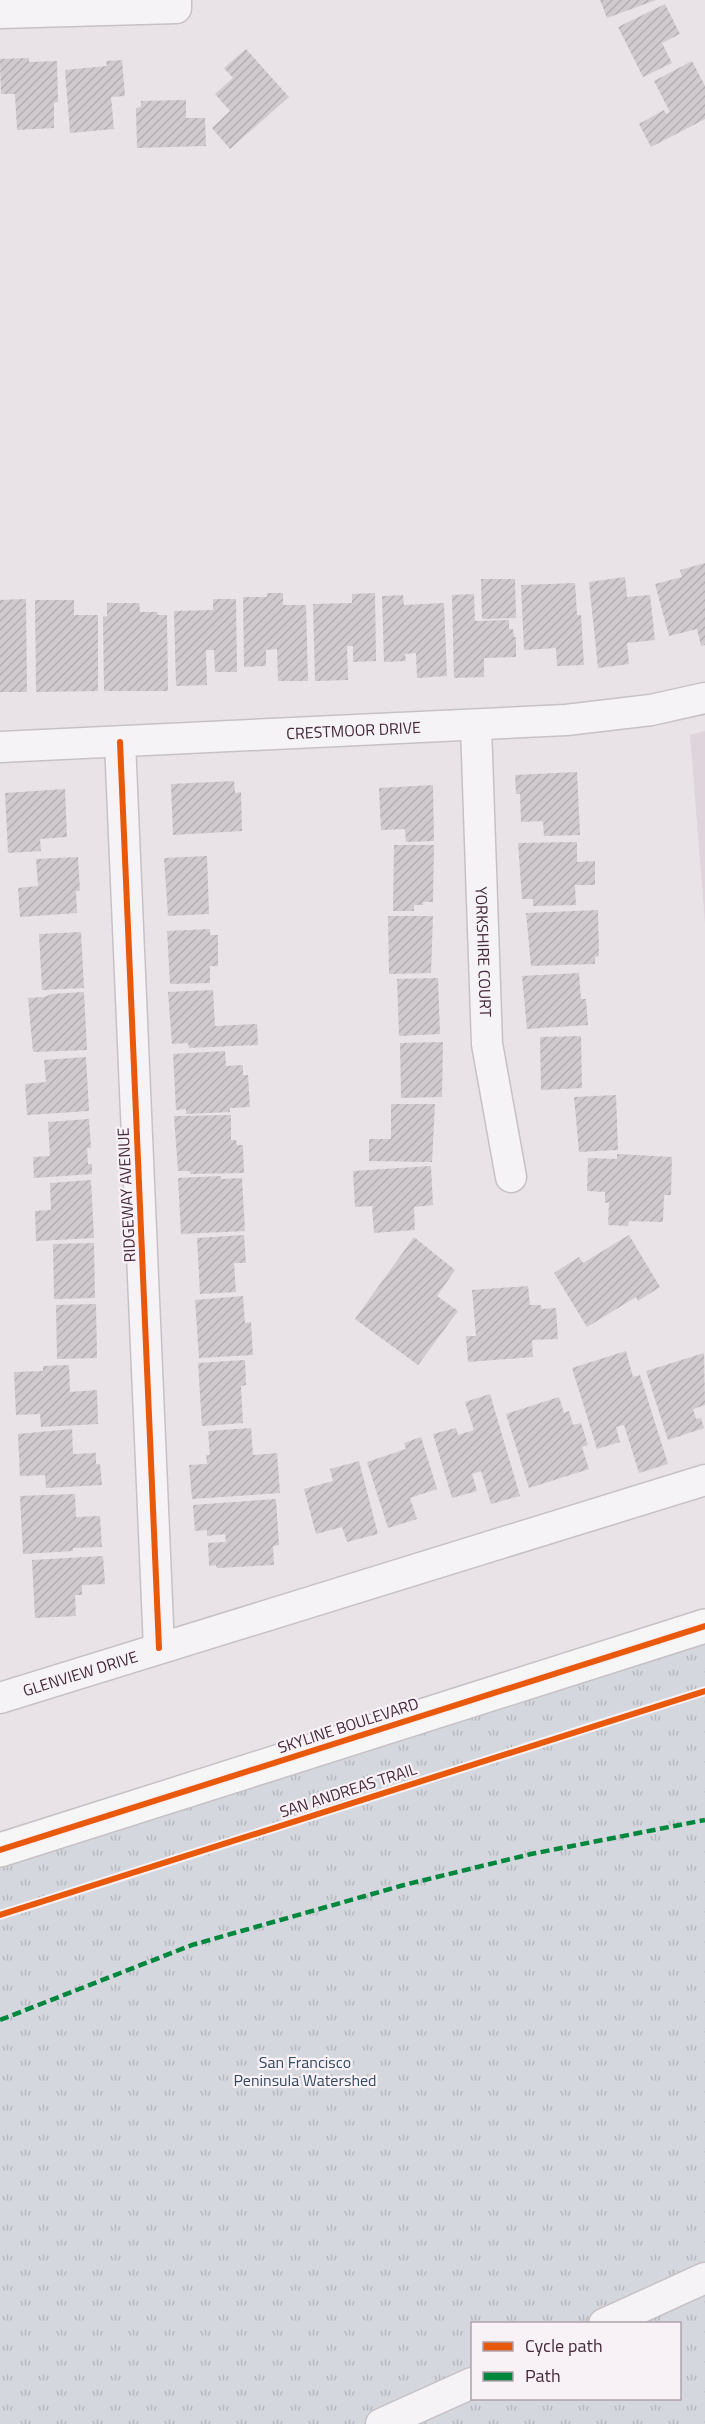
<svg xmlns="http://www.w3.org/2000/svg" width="705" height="2424" viewBox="0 0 705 2424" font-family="'Titillium Web',sans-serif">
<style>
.built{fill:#dfd4dc}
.park{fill:url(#park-tufts);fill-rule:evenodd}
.building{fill:url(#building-hatch)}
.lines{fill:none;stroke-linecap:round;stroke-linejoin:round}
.minor-casing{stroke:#c7c1c5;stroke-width:33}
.major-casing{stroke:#c7c0c5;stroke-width:36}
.minor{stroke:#f5f3f5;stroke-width:30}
.major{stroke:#f7f6f7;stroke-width:33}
.quiet{stroke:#00873e;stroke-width:4.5;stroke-dasharray:9 4.5;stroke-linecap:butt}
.cycleway-casing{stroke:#f8f1f6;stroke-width:10}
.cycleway{stroke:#e8590c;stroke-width:6}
.labels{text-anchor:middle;stroke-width:4.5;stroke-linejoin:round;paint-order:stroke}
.street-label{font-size:16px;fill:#44283b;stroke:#f8f1f6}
.park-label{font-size:16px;fill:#344b61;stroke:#f8f1f6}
</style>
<defs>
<pattern id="park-tufts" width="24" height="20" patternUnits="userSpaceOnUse" patternTransform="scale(1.5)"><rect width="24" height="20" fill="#d4d7dd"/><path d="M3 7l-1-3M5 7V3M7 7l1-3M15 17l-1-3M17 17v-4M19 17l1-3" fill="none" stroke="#b7b9bf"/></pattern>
<pattern id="building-hatch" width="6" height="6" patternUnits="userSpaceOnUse" patternTransform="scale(1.5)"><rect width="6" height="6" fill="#d0c9ce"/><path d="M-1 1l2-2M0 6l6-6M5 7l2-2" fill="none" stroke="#b4adb2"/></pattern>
</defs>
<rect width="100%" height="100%" fill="#e9e3e7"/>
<!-- built -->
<path class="built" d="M705 731V923L690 735Z"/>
<!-- park -->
<path class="park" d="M705 1626V2424H0V1850ZM472 2324H680V2398H472Z"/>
<!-- building -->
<g class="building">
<path d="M600 0H656L607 18Z"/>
<path d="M665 4 680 34 662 43 672 63 643 77 618 27Z"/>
<path d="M246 49 289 97 230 149 212 128 230 111 215 94 233 78 224 68Z"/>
<path d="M29 58V62L57 61 58 102 54 103V128L17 130 15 94H1L0 59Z"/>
<path d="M122 60 125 96 111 97 114 129 70 133 65 70 107 66 106 61Z"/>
<path d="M692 61 705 86V119L651 147 639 124 664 110 666 114 670 112 654 81Z"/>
<path d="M186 100V118H205L206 146 137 148 136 108 141 107V101Z"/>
<path d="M705 563V645L701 646 697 629 669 636 655 584 682 577 680 570Z"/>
<path d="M625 577 627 597 650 595 655 640 627 643 629 664 598 668 589 582Z"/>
<path d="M481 579H515L516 618 482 619Z"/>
<path d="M575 583 577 615H581L584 665 557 666 556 648 524 650 521 585Z"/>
<path d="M267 593H283V605H306L308 681H278L277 649 266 650V666L244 667 243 597H267Z"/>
<path d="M375 593 376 661 353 662V646H347L348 680 315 681 313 604 352 603V594Z"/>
<path d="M474 594 475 621 509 620V629H513L514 637H516V657L484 658V677L454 678 452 595Z"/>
<path d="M403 595 404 605 444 603 447 676 417 678 416 653 405 654 406 661 384 662 382 596Z"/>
<path d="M26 599 27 692H0V600Z"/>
<path d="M213 599H236L237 672H215L214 650H206L207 685 176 686 174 611 213 610Z"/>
<path d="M35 600H74V615H98V691L36 692Z"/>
<path d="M107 603H139L140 612H157L158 615H167L168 691H104L103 617 107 616Z"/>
<path d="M577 772 580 835 544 836 543 821 521 822 520 794H516L515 775Z"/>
<path d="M234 781 235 793 241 792 242 831 173 835 171 784Z"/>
<path d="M433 785 434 841 406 842 405 829 381 830 379 788Z"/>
<path d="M65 789 67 837 40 839 41 851 8 853 5 793Z"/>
<path d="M577 842V862L595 861V885H575L576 905 533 906V899H522L518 843Z"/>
<path d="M394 845H434L433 902H423V905H414V911H393Z"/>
<path d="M207 856 209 914 168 916 164 858Z"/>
<path d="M78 857 80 891H76L77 913 20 917 18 888 38 886 36 859Z"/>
<path d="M598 910 599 956 595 957V964L531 966 526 913Z"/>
<path d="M388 916H433L431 973 389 974Z"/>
<path d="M210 929V935H218V966H210V983L170 984 167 931Z"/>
<path d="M81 932 84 988 42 990 39 934Z"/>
<path d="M579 973 581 999H586L588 1025 527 1029 522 976Z"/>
<path d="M438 978 440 1034 399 1036 397 979Z"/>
<path d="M213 990 215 1026 257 1024 258 1045 189 1048 188 1043 172 1044 168 992Z"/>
<path d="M84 992 87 1050 33 1052 28 998 44 997 52 994Z"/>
<path d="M581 1036 582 1088 541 1090 540 1037Z"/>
<path d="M443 1042 442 1097 401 1098 400 1043Z"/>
<path d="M225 1051 226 1066 243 1065V1075H248L250 1107 230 1108V1112L186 1114V1109L176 1110 173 1054Z"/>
<path d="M86 1057 89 1111 27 1115 25 1084 46 1082 44 1060Z"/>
<path d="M616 1095 618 1150 579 1152 574 1097Z"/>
<path d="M391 1104H435L432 1162 369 1161V1139H391Z"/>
<path d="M231 1115V1140H236L237 1145H243L244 1173 190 1174V1171H178L174 1116Z"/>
<path d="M89 1119 91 1148H87L88 1164H92V1174L34 1178 33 1157 50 1156 48 1122Z"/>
<path d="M617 1154 672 1157 671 1195H664L663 1222 629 1221 628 1226 608 1225 609 1202 605 1203V1192L587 1191 588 1158 617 1159Z"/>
<path d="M431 1166 433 1205 414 1207 415 1230 374 1233 372 1206 355 1207 353 1171Z"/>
<path d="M221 1176V1179L242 1178 245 1231 181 1234 178 1178Z"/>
<path d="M91 1180 94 1238 36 1241 35 1211 51 1210 50 1183Z"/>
<path d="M244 1235 246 1263H234L236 1292 200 1294 197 1238Z"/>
<path d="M629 1235 660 1287 638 1301 636 1297 587 1327 554 1273 579 1257 583 1263Z"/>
<path d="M414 1237 455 1270 437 1296 458 1311 418 1365 355 1319Z"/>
<path d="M94 1243 95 1298 54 1299 53 1244Z"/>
<path d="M528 1286 530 1305H541V1309L556 1308 558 1339 532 1340 533 1357 468 1362 466 1336H476L472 1290Z"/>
<path d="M243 1296 245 1323 251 1322 253 1355 199 1358 195 1300Z"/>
<path d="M96 1304 97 1358 57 1359 56 1305Z"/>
<path d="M626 1351 633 1377 640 1375 668 1464 639 1473 624 1425 616 1427 620 1442 597 1449 572 1368Z"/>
<path d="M704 1353 705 1405 693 1409 696 1419 701 1418 704 1428 668 1440 646 1371Z"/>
<path d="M245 1360 246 1385 241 1386 243 1423 202 1426 198 1363Z"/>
<path d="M69 1365 70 1392 97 1390 98 1424 41 1427 40 1414 16 1415 14 1372 43 1371V1366Z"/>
<path d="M490 1394 520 1496 491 1504 481 1471 472 1474 477 1491 452 1498 433 1434 456 1428 458 1435 474 1430 465 1402Z"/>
<path d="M559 1397 564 1413 569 1411 573 1425 581 1423 588 1445 582 1447 589 1469 529 1488 506 1414Z"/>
<path d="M251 1428 253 1455 277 1453 280 1493 192 1499 189 1465 207 1464 206 1455H210L208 1431Z"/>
<path d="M72 1429 73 1454 96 1453V1464H100L102 1485 46 1488 45 1475 20 1476 18 1434Z"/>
<path d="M421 1437 437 1489 410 1498 417 1519 388 1528 367 1462 406 1449 404 1443Z"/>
<path d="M359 1461 378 1534 347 1542 342 1527 316 1534 304 1489 333 1481 330 1469Z"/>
<path d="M75 1494 76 1517 100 1516 102 1547 73 1548V1551L23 1554 20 1496Z"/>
<path d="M276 1499 279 1545 273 1546 274 1565 217 1568 216 1565 209 1566 208 1543 226 1542 225 1534 207 1536V1530L195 1531 193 1505Z"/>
<path d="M103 1556 105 1584 82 1585V1595H75L76 1616 35 1618 32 1560Z"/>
</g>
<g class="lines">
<defs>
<g id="minor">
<path d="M0 13 176 8V0"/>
<path id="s1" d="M476 726 487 1044 511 1177"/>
<path d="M120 742 159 1648"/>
<path id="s2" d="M0 747 566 720 651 710 705 698"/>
<path id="s3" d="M0 1698 705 1480"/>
<path d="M604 2324 705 2278"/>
<path d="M381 2424 472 2383"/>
</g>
<path id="major" d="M0 1850 705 1626"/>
</defs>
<!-- minor casing -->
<use href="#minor" class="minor-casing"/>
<!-- major casing -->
<use href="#major" class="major-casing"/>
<!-- minor -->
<use href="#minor" class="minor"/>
<!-- major -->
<use href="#major" class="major"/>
<!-- quiet -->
<path class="quiet" d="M0 2020 192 1945 404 1885 531 1854 705 1820"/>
<defs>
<g id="cycleway">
<path d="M120 742 159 1648"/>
<path d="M0 1850 705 1626"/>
<path d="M0 1915 705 1691"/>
</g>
</defs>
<!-- cycleway casing -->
<use href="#cycleway" class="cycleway-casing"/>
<!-- cycleway -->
<use href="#cycleway" class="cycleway"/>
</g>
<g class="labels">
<!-- street labels -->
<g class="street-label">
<text dy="6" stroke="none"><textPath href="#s2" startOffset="354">CRESTMOOR DRIVE</textPath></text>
<text dy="6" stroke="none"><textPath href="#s1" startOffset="226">YORKSHIRE COURT</textPath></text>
<text transform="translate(126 1195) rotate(-93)" y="6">RIDGEWAY AVENUE</text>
<text dy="6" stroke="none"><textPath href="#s3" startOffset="84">GLENVIEW DRIVE</textPath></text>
<text transform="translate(348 1725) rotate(-18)" y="6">SKYLINE BOULEVARD</text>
<text transform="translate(348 1790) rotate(-18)" y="6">SAN ANDREAS TRAIL</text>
</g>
<!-- park labels -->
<g class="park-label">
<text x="305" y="2068">San Francisco<tspan x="305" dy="18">Peninsula Watershed</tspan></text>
</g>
</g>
<!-- legend -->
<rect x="471" y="2322" width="210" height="78" fill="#f8f1f6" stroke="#b0a1ab" stroke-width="1.5"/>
<rect x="483" y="2342" width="30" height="9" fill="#e8590c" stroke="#b0a1ab" stroke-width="1.5"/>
<text x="525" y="2352" font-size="18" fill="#44283b">Cycle path</text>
<rect x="483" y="2372" width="30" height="9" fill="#00873e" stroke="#b0a1ab" stroke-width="1.5"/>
<text x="525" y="2382" font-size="18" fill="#44283b">Path</text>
</svg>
